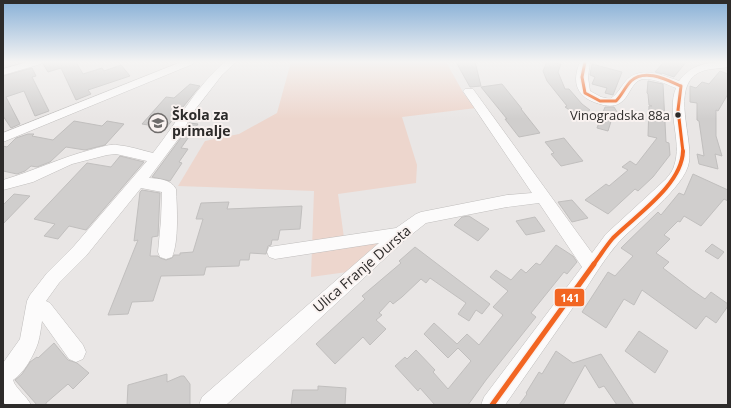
<svg xmlns="http://www.w3.org/2000/svg" width="731" height="408" viewBox="0 0 731 408" font-family="'Open Sans',sans-serif">
<style>
.green{fill:#edd6cd}
.building{fill:#d0cecd;stroke:#c1bfbe}
.lines{fill:none;stroke-linecap:round;stroke-linejoin:round}
.minor-casing{stroke:#c0bebd;stroke-width:1}
.minor{fill:#fcfbfb;fill-rule:evenodd}
.bus-1-far2-casing{stroke:#f9f2f0;stroke-width:5.5}
.bus-1-far1-casing{stroke:#f9f2f0;stroke-width:7}
.bus-1-casing{stroke:#f9f2f0;stroke-width:8}
.bus-1-far2{stroke:#f26522;stroke-width:3}
.bus-1-far1{stroke:#f26522;stroke-width:4}
.bus-1{stroke:#f26522;stroke-width:5}
.bus-dot{fill:#2d2b2a;stroke:#f9f2f0;stroke-width:1.5}
.labels{text-anchor:middle;stroke-width:4;stroke-linejoin:round;paint-order:stroke}
.bus-label{font-size:13px;fill:#2d2b2a;stroke:#f9f2f0;text-anchor:end}
.poi-label{font-size:14px;font-weight:bold;fill:#2d2b2a;stroke:#f9f2f0;text-anchor:start}
.street-label{font-size:14px;fill:#2d2b2a;stroke:#f9f2f0}
.line-badge{stroke:#f9f2f0;stroke-width:1.5}
.badge-label{font-size:11px;text-anchor:middle;font-weight:bold;fill:#fff}
</style>
<rect width="100%" height="100%" fill="#e9e6e5"/>
<!-- green -->
<path class="green" d="M291 62H446L464 94 476 108 402 117 417 165 416 183 338 194 344 238 390 232 347 272 311 277 314 191 178 186 205 141 239 134 277 113Z"/>
<!-- building -->
<g class="building">
<path d="M43 62H76L83 74 102 68 104 71 121 65 130 76 88 90 91 94 76 100 61 68 48 72 43 64Z"/>
<path d="M456 62H475L481 86 470 87Z"/>
<path d="M547 62 561 64 558 72 565 89H569L582 104 590 110 578 116 565 107 567 106 547 81 543 71Z"/>
<path d="M664 62H686L674 77 662 73V74L655 72Z"/>
<path d="M592 64 622 72 613 95 605 93 607 88 592 84 595 77 590 75Z"/>
<path d="M32 68 36 76 32 77 49 111 35 116 24 91 6 97 20 124 11 128 3 116V76Z"/>
<path d="M720 71 728 74V94L718 111 716 110V136L722 156 715 154 718 169 699 164 697 154 704 156 699 121 697 120V103L690 102V86L696 88 702 82 709 84Z"/>
<path d="M648 81 663 84 666 142 669 143 670 155 653 177 638 191 635 189 608 214 585 200 606 184 609 186 628 170 622 167 630 161 636 165 657 138 648 136 649 106H652L649 105 648 94 647 93Z"/>
<path d="M190 84 200 86 166 128 142 124 166 97 174 98Z"/>
<path d="M502 84 522 109H521L540 133 519 137 505 119H507L481 87Z"/>
<path d="M605 107H614L621 118H612L608 131 597 128Z"/>
<path d="M74 121 102 126 107 121 124 124 105 145 85 150 66 147 50 162 37 167 31 166 25 171 17 174 3 171V146L7 147 16 138 28 134H34L32 136 53 140Z"/>
<path d="M189 123 198 124 181 148 188 149 179 162 182 163 170 181 152 177 180 139Z"/>
<path d="M564 138 573 149 583 161 561 166 551 154 554 153 545 142Z"/>
<path d="M120 156 144 162 86 230 69 226 58 239 44 236 55 224 34 219 87 163 111 167Z"/>
<path d="M693 174 728 190V201L724 199 701 226 684 216 680 222 678 221 664 235 670 239 656 253 669 262 663 268 692 290 705 299 711 292 728 304V306L716 323 706 316 696 329 642 290 634 305 624 299 606 328 582 312 608 272 615 276 633 256 621 248 658 212 661 215 679 193 684 195Z"/>
<path d="M142 190 160 193 158 236 152 237 150 256H158L160 258 166 260 172 258 174 255H180V253L193 252 203 219H196L201 203 229 202 227 209 302 206 300 229 280 230 278 240H272L271 245 268 246 266 254 250 253 249 260H240L239 266 206 267 204 275 161 276 153 301 132 302 128 314 108 315 138 240 134 241 140 192Z"/>
<path d="M14 194 30 196 3 224V205Z"/>
<path d="M572 200 588 218 572 222 558 202Z"/>
<path d="M469 216 489 229 478 241 454 225 462 217Z"/>
<path d="M535 217 545 231 526 235 516 221Z"/>
<path d="M712 244 724 252 718 259 705 251Z"/>
<path d="M556 245 573 256 577 262 567 274 564 272 531 313 536 317 486 380 468 405H435L420 388 418 391 395 366 405 357 407 359 416 350 435 370 433 372 448 389 471 361 458 348 448 358 424 334 434 323 457 344 467 334 479 345 503 315 493 307 508 291 490 277 496 270 511 280 521 269 526 273 536 263 540 265Z"/>
<path d="M415 247 490 304 482 314 476 310 469 321 458 314 466 303 430 278 426 283 421 279 402 297 393 304 390 301 379 313 382 315 376 320 386 329 370 345 363 337 335 364 316 344 365 299 362 296 401 263 399 261Z"/>
<path d="M639 331 668 351 655 373 625 351Z"/>
<path d="M54 343 68 360 77 363 89 373 73 389 68 384 46 403V405H37L15 380 22 374 30 362 37 357 38 358Z"/>
<path d="M556 351 573 363 601 354 634 405H617L604 386 599 388 585 365 563 405H519L527 394 526 393 539 372 542 374Z"/>
<path d="M167 374V382L181 376H184L190 384V405H127L128 385Z"/>
<path d="M318 386 346 388 345 405H291L293 390H318Z"/>
</g>
<g class="lines">
<defs>
<g id="minor">
<path d="M27 62H42L41 64 3 75V69Z"/>
<path d="M181 62H194L193 64 3 142V133Z"/>
<path d="M225 62H236L222 75 194 111 179 138 149 178C159 179 171 179 176 189 177 207 179 242 172 257L166 259 160 257 158 252 161 220 162 192 141 188 86 256 59 283 46 301 50 303 83 345 86 352 83 359 76 362 69 359 42 321C41 328 40 336 38 343 34 355 24 373 13 380 15 388 27 396 31 405H6L3 402V363L20 339 27 301 30 295 47 273 74 246 147 161 116 154 107 155 72 164 33 182 3 190V180C33 171 60 158 90 150 99 148 108 144 117 145 129 146 141 150 153 153 177 123 195 87 225 62Z"/>
<path d="M580 62H590L588 77 590 91 601 97 610 99C617 95 620 88 625 82 638 65 662 75 679 81 692 64 707 62 728 62V67C718 69 707 68 698 73 671 88 693 138 689 162 685 188 636 223 618 243 604 259 593 278 581 296 556 332 530 369 505 405H481L484 397 582 267 539 203 507 207 426 223 406 239 226 405H199L202 397 379 243 275 259 269 257 267 252 269 247 396 228 416 214 421 212 507 195 532 193 463 91 465 89H473L592 253 606 234 666 179C669 175 673 171 674 166 683 141 666 113 676 88 666 84 654 78 643 79 631 81 630 97 620 103 614 107 606 106 600 104 577 98 571 83 580 62Z"/>
</g>
</defs>
<!-- minor casing -->
<use href="#minor" class="minor-casing"/>
<!-- minor -->
<use href="#minor" class="minor"/>
<defs>
<path id="bus-1-far2" d="M585 62 582 77 585 93 600 101H616C622 95 625 87 631 81 645 68 667 80 681 86L678 110 683 152"/>
<path id="bus-1-far1" d="M593 265C600 256 606 246 613 238 636 215 682 185 683 151"/>
<path id="bus-1" d="M492 405 594 264"/>
</defs>
<!-- bus-1-far2 casing -->
<use href="#bus-1-far2" class="bus-1-far2-casing"/>
<!-- bus-1-far1 casing -->
<use href="#bus-1-far1" class="bus-1-far1-casing"/>
<!-- bus-1 casing -->
<use href="#bus-1" class="bus-1-casing"/>
<!-- bus-1-far2 -->
<use href="#bus-1-far2" class="bus-1-far2"/>
<!-- bus-1-far1 -->
<use href="#bus-1-far1" class="bus-1-far1"/>
<!-- bus-1 -->
<use href="#bus-1" class="bus-1"/>
</g>
<!-- sky -->
<linearGradient id="sky" x2="0" y2="1"><stop stop-color="#88b0d7"/><stop offset="0.52" stop-color="#f5f4f3"/><stop offset="1" stop-color="#f5f4f3" stop-opacity="0"/></linearGradient>
<rect width="731" height="119" fill="url(#sky)"/>
<!-- icons -->
<defs>
<symbol id="school-ring" viewBox="-11 -11 22 22"><circle r="9.5" fill="#f9f2f0" stroke="#6f6c6b" stroke-width="1.5"/><path d="M0-5L7-2L0 1L-7-2ZM-4 1L0 2.5L4 1V4Q0 6-4 4Z" fill="#6f6c6b"/></symbol>
</defs>
<g fill-rule="evenodd">
<use href="#school-ring" x="147" y="112" width="22" height="22"/>
</g>
<!-- markers -->
<circle class="bus-dot" cx="678" cy="115" r="3.5"/>
<g class="labels">
<!-- bus labels -->
<g class="bus-label">
<text x="670" y="120">Vinogradska 88a</text>
</g>
<!-- poi labels -->
<g class="poi-label">
<text x="172" y="120">Škola za<tspan x="172" dy="16">primalje</tspan></text>
</g>
<!-- street labels -->
<g class="street-label">
<text transform="translate(362 269) rotate(-41)" y="5">Ulica Franje Dursta</text>
</g>
</g>
<rect class="line-badge" x="554" y="288" width="31" height="19" rx="4" fill="#f26522"/>
<g class="badge-label">
<text x="570" y="302">141</text>
</g>
<!-- border -->
<rect width="731" height="408" fill="none" stroke="#2d2b2a" stroke-width="8"/>
</svg>
